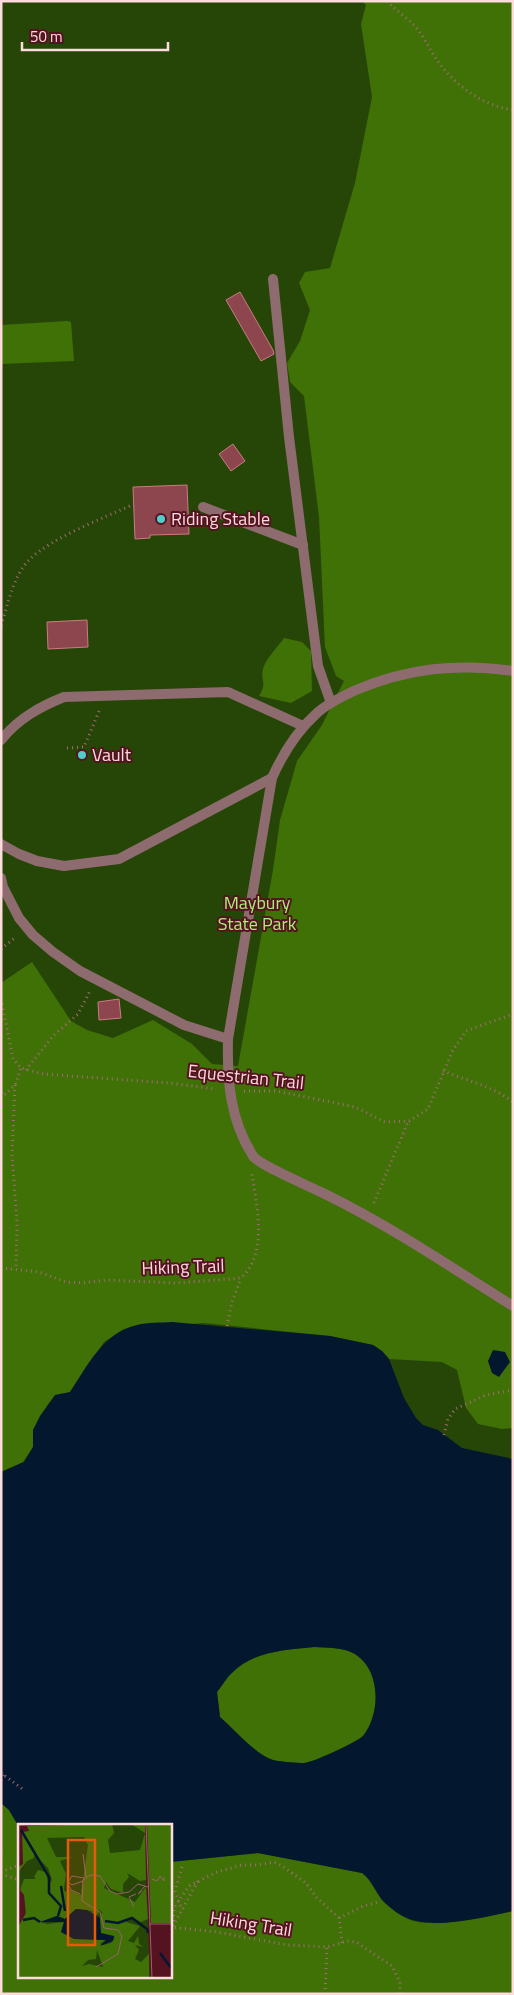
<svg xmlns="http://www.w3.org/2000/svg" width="514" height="1995" viewBox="0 0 514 1995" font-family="'Titillium Web',sans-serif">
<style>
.green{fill:#264607;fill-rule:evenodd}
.forest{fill:#3f7106}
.water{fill:#03172f;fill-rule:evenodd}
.building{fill:#8d454e;stroke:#ca7c84}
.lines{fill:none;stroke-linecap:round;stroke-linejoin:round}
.path{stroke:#a16c75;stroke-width:3;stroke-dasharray:1 4;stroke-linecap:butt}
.service{stroke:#8e6b6e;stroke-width:10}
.poi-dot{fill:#53cdcb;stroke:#551220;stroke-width:2}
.labels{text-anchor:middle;stroke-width:4;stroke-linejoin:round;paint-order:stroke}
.poi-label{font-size:18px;fill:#fedbdd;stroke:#551220;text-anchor:start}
.park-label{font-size:18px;fill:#a9ef77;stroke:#551220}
.street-label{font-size:18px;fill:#fedbdd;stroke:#551220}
.inset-river{fill:none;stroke:#03172f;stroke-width:2.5}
.inset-road{fill:none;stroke:#99626c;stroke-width:1}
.view{fill:#e8590c;fill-opacity:0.15;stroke:#e8590c;stroke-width:2.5}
.inset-edge{fill:none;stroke:#fedbdd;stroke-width:2.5}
</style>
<rect width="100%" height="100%" fill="#551220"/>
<!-- green -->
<path class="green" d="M1 1H513V1994H1ZM19 1825H170V1976H19Z"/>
<!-- forest -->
<g class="forest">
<path d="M362 1H513V1428L502 1429 478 1424 466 1408 457 1370 442 1362 389 1359 382 1351 373 1345 330 1336 204 1323 124 1329 104 1342 70 1392 49 1403 33 1430V1447L23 1462 1 1472V983L32 962 71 1021 87 1030 113 1038 153 1020 192 1044 212 1064 238 1066 273 870 280 820 297 761 322 725 344 681 336 676 325 647 319 517 304 396 290 382 287 363 300 341 310 310 299 283 305 272 330 268 355 183 372 97 361 24 366 5Z"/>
<path d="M67 321 71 322 74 361 1 364V325Z"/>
<path d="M284 638 302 642 311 651 312 691 291 703 259 696C268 682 260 681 263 669 266 658 278 647 284 638Z"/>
<path d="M314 1647C327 1648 343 1647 355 1654 381 1670 381 1714 363 1736 357 1742 312 1763 304 1763 295 1763 282 1762 273 1760 256 1755 234 1729 220 1717L217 1692C222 1686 226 1679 231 1673 253 1651 286 1650 314 1647Z"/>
<path d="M1 1803 9 1810 19 1827V1976H170V1862L258 1853 362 1873C372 1880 375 1892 383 1901 389 1907 400 1915 408 1919 433 1930 487 1916 513 1911V1994H1Z"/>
</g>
<!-- water -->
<g class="water">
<path d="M172 1322 330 1336 373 1345 382 1351 389 1359 404 1398 416 1418 423 1425 438 1430 462 1448 513 1459V1911C485 1917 434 1930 407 1918 399 1915 392 1909 385 1903 376 1894 373 1881 362 1873L258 1853 170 1862V1825H19V1827L9 1810 1 1803V1472L24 1462 33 1447V1430L40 1416 55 1395 70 1392C88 1365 103 1333 137 1325 148 1322 161 1323 172 1322ZM314 1647C327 1648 343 1647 355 1654 381 1670 381 1714 363 1736 357 1742 312 1763 304 1763 295 1763 282 1762 273 1760 256 1755 234 1729 220 1717L217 1692C222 1686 226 1678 232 1673 253 1651 286 1650 314 1647Z"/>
<path d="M493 1350 505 1352 510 1362 499 1377 492 1373 488 1361Z"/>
</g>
<!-- building -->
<g class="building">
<path d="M240 292 273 350 274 354 261 361 226 300Z"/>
<path d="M233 444 245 461 231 471 219 454Z"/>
<path d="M187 485 189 534 150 535V538L135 539 133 487Z"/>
<path d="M87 620 88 647 48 649 47 622Z"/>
<path d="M119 999 121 1018 99 1020 98 1002Z"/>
</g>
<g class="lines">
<!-- path -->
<g class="path">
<path d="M387 1C395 10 405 16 413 24 426 38 432 56 444 69 461 90 486 106 513 110"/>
<path d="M1 625C8 605 13 577 28 561 50 538 104 518 134 504"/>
<path d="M67 748 84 747 100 709"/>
<path d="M1 949 16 937"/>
<path d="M1 999 13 1059 21 1068 43 1074 169 1083 216 1089"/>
<path d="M26 1070 53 1036 78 1014 90 991"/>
<path d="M443 1071C466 1080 494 1087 513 1102"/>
<path d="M15 1085 12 1153 17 1223 16 1269"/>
<path d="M244 1091H276L355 1107 385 1122 409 1121 428 1109 453 1050 466 1031 513 1014"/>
<path d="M1 1098 15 1085 21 1068"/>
<path d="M374 1203 408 1122"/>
<path d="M1 1268 39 1272 66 1282 82 1283 107 1280 176 1283 241 1278C269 1252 256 1206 252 1173"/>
<path d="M227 1326 232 1302 241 1278"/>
<path d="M444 1435 448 1419 455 1409 486 1395 513 1390"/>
<path d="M1 1773 24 1790"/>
<path d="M1 1780 4 1775"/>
<path d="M1 1845V1859"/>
<path d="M182 1867 175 1891 182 1910"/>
<path d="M1 1872 19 1865"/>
<path d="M1 1874 19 1880"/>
<path d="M339 1918 363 1906 379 1902"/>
<path d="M173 1926 174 1908 189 1886 217 1872 242 1865H259L274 1862 282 1866 306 1883 317 1898 339 1918 342 1943"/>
<path d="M173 1926 198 1881"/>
<path d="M170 1927 217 1932 287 1945 327 1947 347 1941 356 1942 392 1966 400 1982V1994"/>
<path d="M325 1994 327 1947"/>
</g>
<!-- service -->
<g class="service">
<path d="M273 279 289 437 318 666 331 703"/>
<path d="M203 507 303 545"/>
<path d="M513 671C457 663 408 668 356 690 343 696 328 703 317 713 297 731 283 753 272 778L228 1039C227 1081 230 1120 253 1156 259 1165 313 1188 327 1195 392 1227 452 1268 513 1306"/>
<path d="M1 740C18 719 39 707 64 697L228 692 303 726"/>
<path d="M1 844 19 854 37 861 64 866 119 859 272 778"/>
<path d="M1 878 3 887 19 918 33 935 53 952 80 971 184 1025 228 1039"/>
</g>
</g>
<!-- markers -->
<g class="poi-dot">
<circle cx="161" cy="519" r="5"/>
<circle cx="82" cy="755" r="5"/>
</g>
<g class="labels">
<!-- poi labels -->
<g class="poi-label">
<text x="171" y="525">Riding Stable</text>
<text x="92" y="761">Vault</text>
</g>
<!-- park labels -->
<g class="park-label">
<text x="257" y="909">Maybury<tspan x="257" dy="21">State Park</tspan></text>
</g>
<!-- street labels -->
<g class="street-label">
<text transform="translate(246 1077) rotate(6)" y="6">Equestrian Trail</text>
<text transform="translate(183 1267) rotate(-2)" y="6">Hiking Trail</text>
<text transform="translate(251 1924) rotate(9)" y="6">Hiking Trail</text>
</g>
</g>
<!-- overview -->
<g transform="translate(18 1824)">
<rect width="154" height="154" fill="#551220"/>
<path d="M126 0 132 154H0V111L8 110 6 62 0 64V49L5 44 18 13V3Z" fill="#264607"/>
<path d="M94 0 96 9 90 16 92 29 122 26 127 9 113 0H127L128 56 122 57 109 49 111 53 105 60V69L93 65 88 58 86 64 117 78 128 63 130 95 123 98 114 94 108 98 122 102 110 117 116 119 120 112 121 120 126 123 117 121 121 126 117 135 123 138 131 130V154H0V103L8 89 6 71 2 66 6 55H18L16 53 20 46 28 48 31 61 34 56 30 44 16 30V34L9 37 0 49V43L5 40 4 8 11 7 9 2ZM66 13 70 21 63 71 52 66 47 68 46 65 48 50 42 37 54 33H38L29 14ZM58 85 74 87 75 91 81 90 80 85 84 88 80 101 83 110 97 113 93 119 85 121 82 120 87 116 56 115 43 108 46 98 29 100 22 98 39 92 47 95ZM79 126 85 143 71 140 64 142 70 136 78 135ZM129 0H154V99H133Z" fill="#3f7106" fill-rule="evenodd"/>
<path d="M58 85 69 86 82 94 83 109 96 112 95 117 82 122 88 116 56 115 43 108 46 98H22L39 92 47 95Z" fill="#03172f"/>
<path class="inset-river" d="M3 6 31 53V69L43 82 40 92M43 62 47 87M5 96 16 94 22 98M87 97 100 99 114 94 129 105 130 109M142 129 154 145"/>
<path class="inset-road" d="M128 0 134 154M0 1 25 0M65 30 68 53M134 55 139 57 142 52 146 57V53M65 57 54 61 50 58 54 52 66 54M50 60 53 66 62 70M124 67 120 70 127 62M116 83 111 73 118 70M131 100H154M78 143 100 130 104 112 100 106 86 104 82 88 64 77 65 56 72 51 82 52 92 67 99 70 111 68 120 60 130 63"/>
<path class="view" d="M50 16H77V121H50Z"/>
<rect width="154" height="154" class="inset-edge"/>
</g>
<!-- border -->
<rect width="514" height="1995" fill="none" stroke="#fedbdd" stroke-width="5"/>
<!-- scale -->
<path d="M22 42v8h146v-8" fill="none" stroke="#fedbdd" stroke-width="2.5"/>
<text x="30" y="42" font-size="15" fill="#fedbdd" stroke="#551220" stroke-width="4" paint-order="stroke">50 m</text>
</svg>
